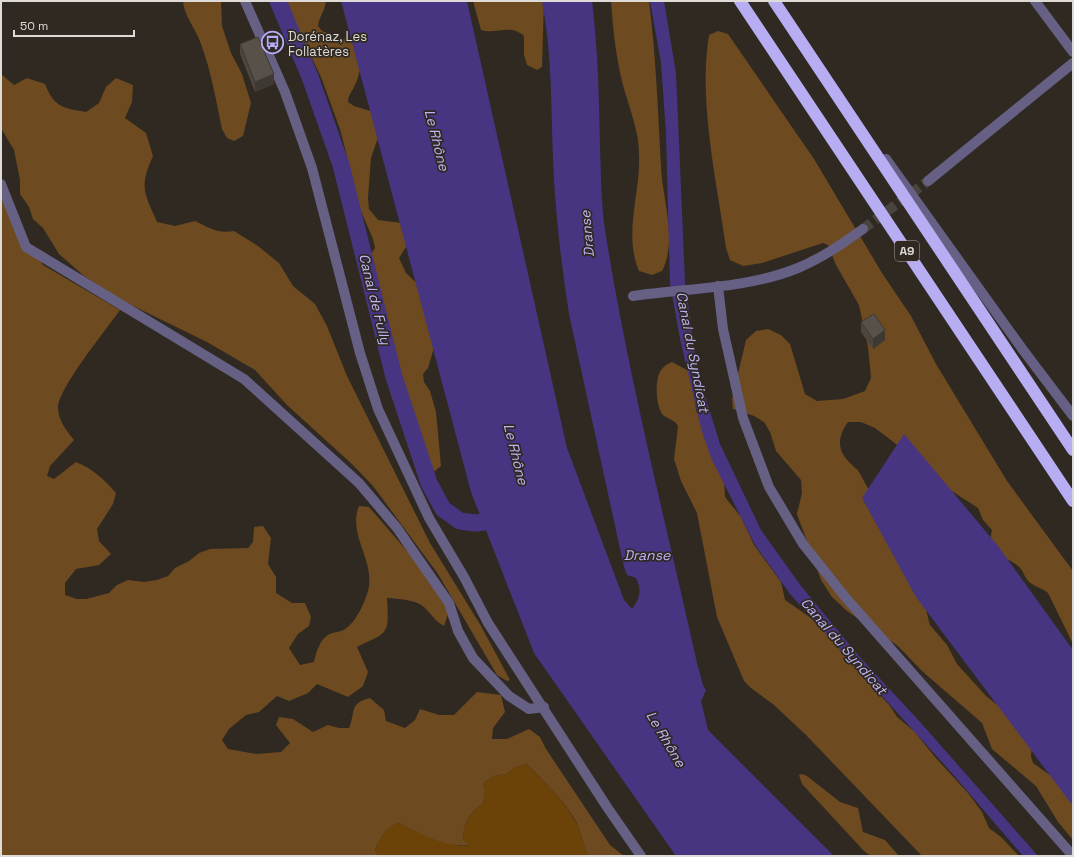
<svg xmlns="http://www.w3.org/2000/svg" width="1074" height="857" viewBox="0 0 1074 857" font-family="'Space Grotesk',sans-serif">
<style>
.green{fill:#6b4309}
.forest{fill:#6d4a1f}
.water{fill:#473582}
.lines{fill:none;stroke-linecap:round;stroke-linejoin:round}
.canal{stroke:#473582;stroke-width:17}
.minor-tunnel{stroke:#49443d;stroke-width:10;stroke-dasharray:10 5;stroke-linecap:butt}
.minor{stroke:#656084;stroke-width:10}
.highway{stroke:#b6adf3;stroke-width:12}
.wall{fill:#4c463f}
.shaded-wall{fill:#3e3933}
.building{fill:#585149;stroke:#3e3933}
.labels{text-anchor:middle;stroke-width:3.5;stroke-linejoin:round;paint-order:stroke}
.shield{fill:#2f2922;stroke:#aaa59f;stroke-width:1}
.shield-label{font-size:12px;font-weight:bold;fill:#dedad5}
.poi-label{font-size:13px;fill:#dedad5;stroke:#2f2922;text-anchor:start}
.water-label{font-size:14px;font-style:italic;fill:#beb5f7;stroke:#2f2922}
</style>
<rect width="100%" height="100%" fill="#2f2922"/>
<!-- green -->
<path class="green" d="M527 764C544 782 561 797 574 819 581 830 582 844 589 856H378L375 850 381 837 391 825 399 823 444 842 461 846 469 845 463 839C465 820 468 814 483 804L485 791 483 783 494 776 506 774 516 767Z"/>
<!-- forest -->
<g class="forest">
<path d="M183 1H221L222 26 231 53 242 74 251 103 243 136 234 141 227 138 222 129C216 100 211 71 201 44 196 29 184 16 183 1Z"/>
<path d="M284 1H326C325 11 319 17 318 26L322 31 359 45C362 59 361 72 355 85 352 92 348 95 348 102L354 106 374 112 380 132 371 158 368 198 369 209 378 220 410 224 413 236 399 258 406 273 429 295 439 331 428 368 423 374 424 382 430 391 436 412 441 466 435 471 428 469 421 460 400 376 375 289 367 273 369 257 375 248 373 239 361 211 340 129 321 77Z"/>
<path d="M473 1H544L542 67 537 70 527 65 524 55V36C510 23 496 35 481 30Z"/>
<path d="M611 1H649C656 56 658 111 661 166 662 199 678 240 662 271L652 275 639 271C623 233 641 193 639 154 639 130 629 108 623 85 616 58 613 30 611 1Z"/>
<path d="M718 31 728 34 814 159 882 273 911 316 936 364 1007 481 1073 571V644L1048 593C1042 588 1038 588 1032 584 1025 580 1025 574 1021 569 1014 560 998 556 988 551L992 530 983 520 978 508 944 486 921 463 875 428 861 422H848C834 442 839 455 858 470L919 583 930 625 947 645 957 664 986 696 1020 723 1032 739 1031 757 1033 763 1050 775 1073 799V840L1058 822 1036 786 992 749 982 723 922 671 898 646 847 611 832 597 821 580 797 514 802 493 801 480 776 451 770 432 764 422 754 416 733 409 732 399 746 340 756 331 768 329 781 335 790 344 805 394 817 401 843 399 865 391 871 378 868 347 859 305 836 265 828 245 823 243 762 263 743 266 730 260 726 248C717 182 698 101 709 35Z"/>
<path d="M1 74 14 85 27 78 45 84C54 107 63 108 86 112L99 103 106 87 116 78 133 85 132 102 125 118 146 133 153 156C139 187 144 192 157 222L175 226 195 221C209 228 219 234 234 231L258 246 279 263 293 286 315 304 327 326 347 376 430 543 481 626 510 680 507 681 497 675 438 574 373 486 353 465 287 405 255 370 207 342 121 300 84 276 59 254 43 228 33 219 29 207 20 194V180L14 150 1 128Z"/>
<path d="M1 173 2 200 43 265 120 310C106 330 60 386 58 407 58 420 66 430 74 440L50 466 47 476 54 479 76 462C93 469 104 479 116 493L113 504 97 529 99 541 111 554 99 565 76 569 65 583V595L77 599H86L109 593 117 585 128 580 144 582 157 580 168 576 175 568 189 561 199 553 210 549 248 548 253 542 254 527 263 526 271 538 268 564 276 577V593L292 603H305L311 617 309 626 298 634 289 648 300 665 314 662C316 653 320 638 330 634 335 632 341 632 345 629 356 622 364 604 368 591 376 561 347 535 359 506L369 507 420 566 426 578 449 611 444 626C435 621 431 614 424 607 414 599 399 599 387 598 389 636 389 631 357 647L368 672 363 686 348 697 317 684 308 693 289 701 277 696 259 712 246 715 229 729 222 740 228 749 256 754 281 752 290 743 276 725 279 717 293 719 313 732 328 725 339 728H349C356 711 349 703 370 698L384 710 386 721 405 728 415 720 420 709 439 715H454L477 692 501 695 505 712 493 728 492 739H507L529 729 540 737 546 749 610 845 624 856H589C582 844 581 830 574 818 561 797 544 782 527 764L516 767 506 774 494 776 483 783 485 791 483 804C468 814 465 820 463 839L469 845C445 848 420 833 399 823 386 826 380 838 375 850L378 856H1Z"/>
<path d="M672 362 689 371 693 383 696 410 724 480 725 497 741 517 754 545 781 582 785 600 811 618 822 629 890 706 897 717 914 731 935 757 968 793 982 812 989 828 1001 837 1019 856H922L806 735 774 705 751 688 744 681 717 617 697 513 681 481 674 459 678 426C675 420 668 419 663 415 656 407 655 384 659 374 661 368 667 364 672 362Z"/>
<path d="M802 774 807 776 840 802 858 808 863 832 885 840 899 856H871L864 851 802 784 799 775Z"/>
</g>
<!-- water -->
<g class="water">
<path d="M341 1H467L567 448 624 600 632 609C640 599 642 590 636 578L627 575 624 567 569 314C561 263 555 211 553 159 551 107 552 53 542 1H592C598 49 599 98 600 146 601 174 601 202 605 230 628 376 665 519 697 663L703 685 706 690 701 701 708 730 834 856H676L534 653 471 492Z"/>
<path d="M650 1H664L676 73 685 282 697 370 720 444 761 530 801 586 859 656 921 723 1038 856H1023L950 771 790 594 755 545 712 460 702 432 680 339 670 283 666 133 661 63Z"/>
<path d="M904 434 998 546 1073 650V806L916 597 862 498Z"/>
</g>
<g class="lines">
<!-- canal -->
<path class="canal" d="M278 1 310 77 341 165 394 377 429 483 443 509 460 521 475 523 505 520"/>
<!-- minor-tunnel -->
<path class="minor-tunnel" d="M863 229 928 181"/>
<!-- minor -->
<g class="minor">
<path d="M245 1 285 92 312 168 360 353 378 409 429 518 464 577 488 623 607 807 641 856"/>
<path d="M1035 1 1073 52"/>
<path d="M886 159 1023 350 1073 416"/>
<path d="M928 181 1073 63"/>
<path d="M1 184 26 247 244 379 359 483 397 528 449 603 458 631 473 658 509 696 529 709 544 707"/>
<path d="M718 286 723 329 743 418 769 487 803 544 846 598 1073 856"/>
<path d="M633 296C688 288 746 289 798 268 822 258 842 244 863 229"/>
</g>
<!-- highway -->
<g class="highway">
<path d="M740 1 1073 501"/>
<path d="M774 1 1073 450"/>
</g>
</g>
<!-- wall -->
<g class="wall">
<path d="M240 44 274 84 255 92 240 54Z"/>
<path d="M861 322 885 340 873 349 861 332Z"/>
</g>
<!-- shaded-wall -->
<g class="shaded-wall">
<path d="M274 74V84L255 92V82Z"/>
<path d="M885 330V340L873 349V339Z"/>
</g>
<!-- building -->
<g class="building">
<path d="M258 37 274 74 255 82 240 44Z"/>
<path d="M874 314 885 330 873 339 861 322Z"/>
</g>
<!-- icons -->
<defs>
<symbol id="bus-ring" viewBox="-11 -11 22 22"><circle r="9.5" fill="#2f2922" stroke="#b6acf8" stroke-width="1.5"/><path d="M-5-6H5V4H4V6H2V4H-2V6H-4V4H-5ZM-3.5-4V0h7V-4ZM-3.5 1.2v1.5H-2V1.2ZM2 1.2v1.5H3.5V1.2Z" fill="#b6acf8"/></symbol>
</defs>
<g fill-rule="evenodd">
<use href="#bus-ring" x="260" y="30" width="25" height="25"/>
</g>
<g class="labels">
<!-- shield labels -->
<rect class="shield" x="895" y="241" width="24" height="20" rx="3"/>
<g class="shield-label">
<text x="907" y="255">A9</text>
</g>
<!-- poi labels -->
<g class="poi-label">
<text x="288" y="41">Dorénaz, Les<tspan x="288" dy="15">Follatères</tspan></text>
</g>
<!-- water labels -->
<g class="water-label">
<text transform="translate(437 140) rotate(76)" y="5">Le Rhône</text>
<text transform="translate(587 234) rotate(-95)" y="5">Dranse</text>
<text transform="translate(375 299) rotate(76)" y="5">Canal de Fully</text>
<text transform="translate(693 352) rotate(79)" y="5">Canal du Syndicat</text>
<text transform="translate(516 454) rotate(76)" y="5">Le Rhône</text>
<text x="647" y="560">Dranse</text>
<text transform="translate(844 646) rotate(49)" y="5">Canal du Syndicat</text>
<text transform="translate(666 739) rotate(59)" y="5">Le Rhône</text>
</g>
</g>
<!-- border -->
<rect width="1074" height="857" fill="none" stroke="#dedad5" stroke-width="4"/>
<!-- scale -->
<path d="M14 30v6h120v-6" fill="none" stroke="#dedad5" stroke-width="2"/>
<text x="20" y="30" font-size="12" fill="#dedad5" stroke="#2f2922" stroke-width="3" paint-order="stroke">50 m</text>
</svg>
